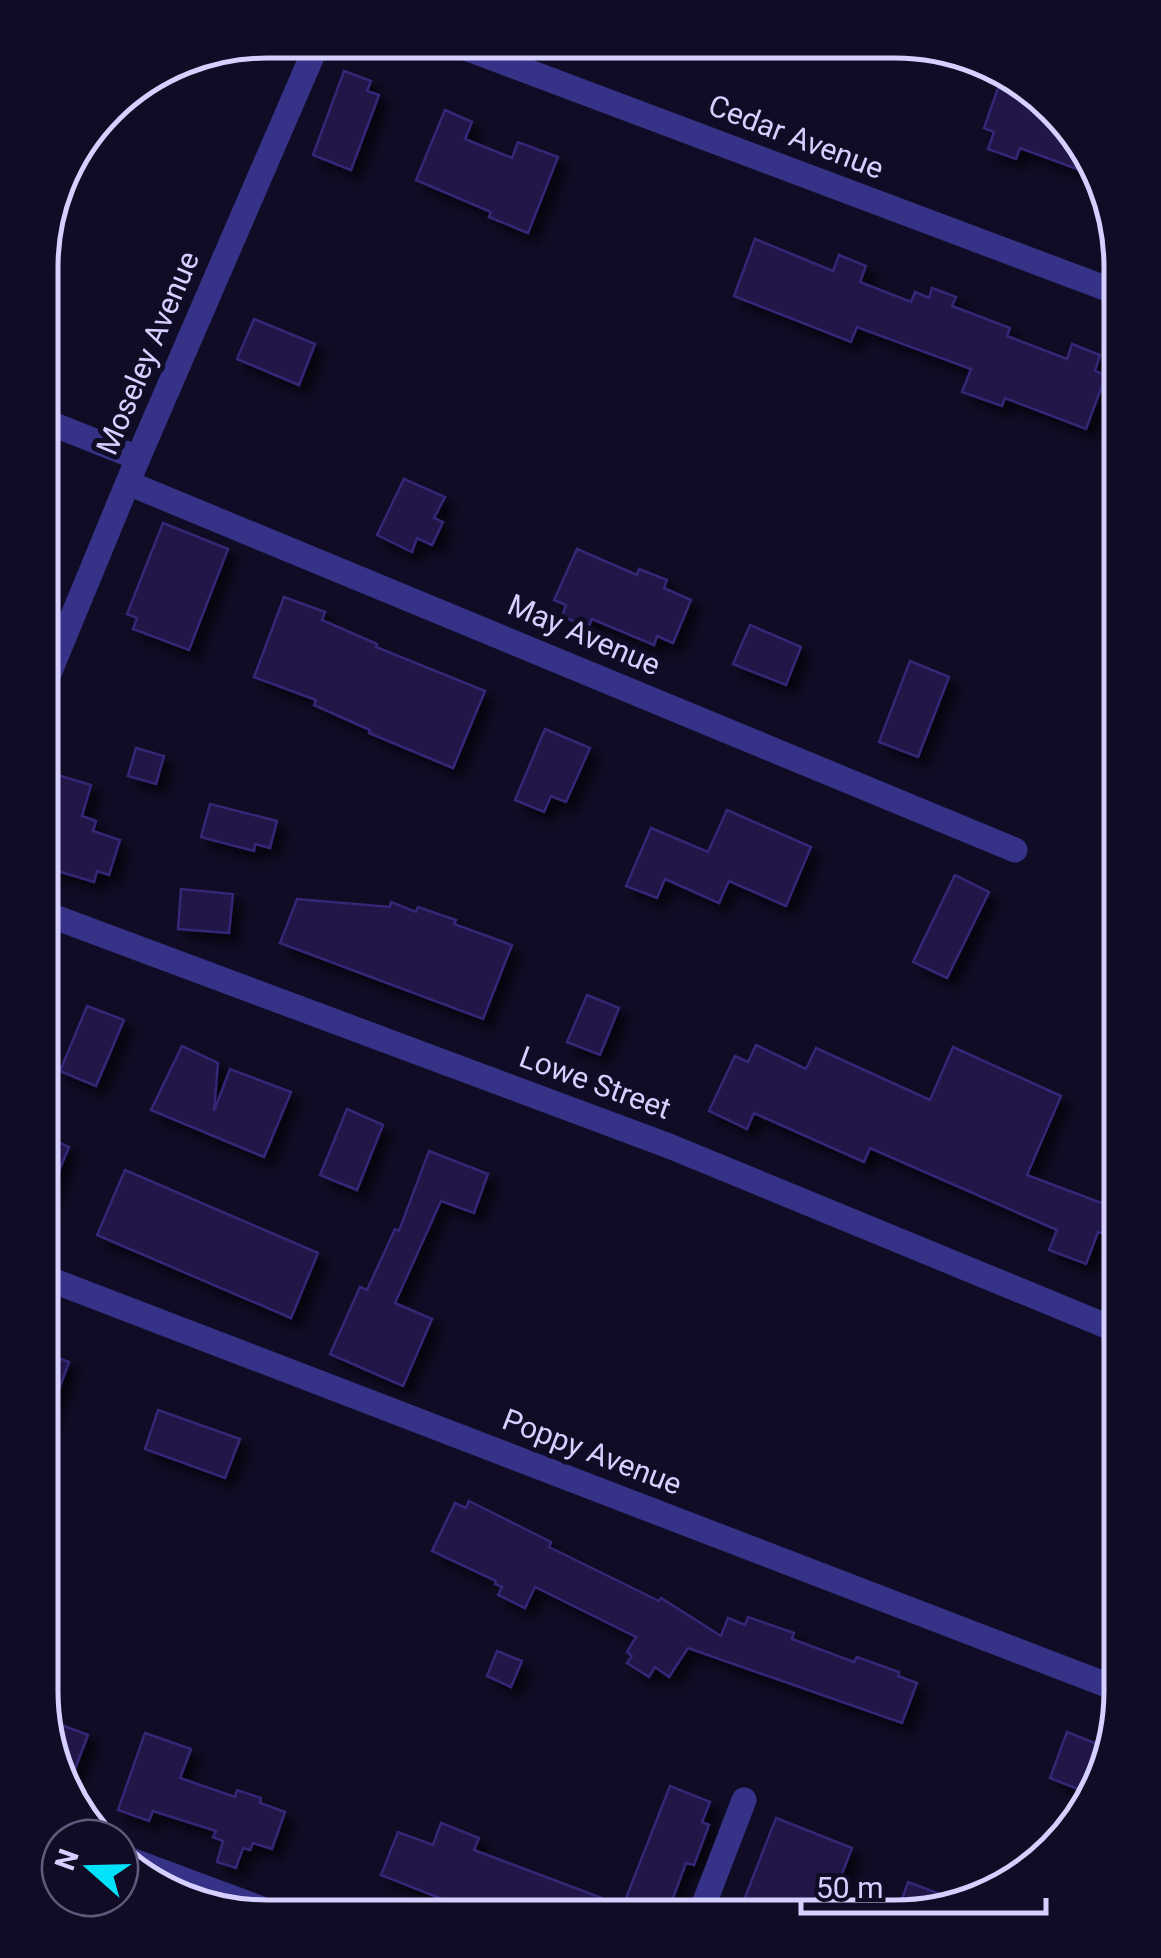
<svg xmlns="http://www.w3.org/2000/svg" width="1161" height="1958" viewBox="0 0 1161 1958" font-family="Roboto,sans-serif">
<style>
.building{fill:#201648;stroke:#352676;stroke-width:2.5;filter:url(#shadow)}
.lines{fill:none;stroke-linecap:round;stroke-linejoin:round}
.minor{stroke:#353288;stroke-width:25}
.labels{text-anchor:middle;stroke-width:10;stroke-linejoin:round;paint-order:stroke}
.street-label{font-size:30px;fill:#d5d0ff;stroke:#100c25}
.rim{fill:none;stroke:#d5d0ff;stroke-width:5}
</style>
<defs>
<filter id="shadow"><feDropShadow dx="9" dy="9" stdDeviation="5" flood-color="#0009"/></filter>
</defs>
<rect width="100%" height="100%" fill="#100c25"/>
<!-- building -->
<g class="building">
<path d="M344 71 371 81 367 91 379 95 351 170 313 155Z"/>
<path d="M1003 74 1033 87 1102 178 1020 148 1016 159 988 149 994 132 984 128Z"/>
<path d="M445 110 472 122 465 139 512 158 518 142 558 157 528 233 489 217 491 212 416 180Z"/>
<path d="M755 239 833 271 839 255 866 266 860 282 911 302 915 292 929 298 932 288 956 297 952 306 1010 328 1007 336 1067 359 1072 344 1100 355 1095 371 1106 375 1086 429 1005 398 1002 406 962 392 971 369 857 327 851 342 734 296Z"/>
<path d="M254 319 315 344 299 385 237 359Z"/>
<path d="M404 479 445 497 434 518 443 522 432 545 417 538 412 552 377 535Z"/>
<path d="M163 523 228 549 189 650 133 629 137 618 127 614Z"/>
<path d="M577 549 637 575 639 569 667 580 664 588 691 600 673 643 657 636 654 645 592 619 588 628 562 616 566 605 554 600Z"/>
<path d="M284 597 325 612 322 620 377 644 376 647 485 691 453 768 369 733 370 730 314 705 316 700 254 677Z"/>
<path d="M750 625 801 647 786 685 733 664Z"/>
<path d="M910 661 949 677 918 757 879 742Z"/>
<path d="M545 729 590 748 566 802 551 796 544 812 515 800Z"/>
<path d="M136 748 164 756 156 784 128 776Z"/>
<path d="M51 773 91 785 82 816 96 821 93 831 120 840 109 875 97 871 94 882 41 866V838L50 809 41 806Z"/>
<path d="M210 804 277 821 270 848 255 844 254 851 201 837Z"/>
<path d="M727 810 811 847 786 906 729 881 719 903 665 879 657 898 626 886 651 828 708 852Z"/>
<path d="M955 875 989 892 947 978 913 962Z"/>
<path d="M181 889 233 894 229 933 178 929Z"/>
<path d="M297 899 390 907 391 902 416 912 418 907 456 920 454 924 512 945 483 1019 280 943Z"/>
<path d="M587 995 619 1008 600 1055 567 1042Z"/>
<path d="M87 1006 124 1020 96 1086 60 1071Z"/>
<path d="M756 1045 806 1069 816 1048 930 1100 953 1047 1061 1096 1027 1175 1115 1208 1105 1234 1098 1232 1086 1264 1049 1250 1057 1230 870 1148 864 1162 754 1113 747 1129 709 1111 735 1056 748 1062Z"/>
<path d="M182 1046 218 1063 214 1111 230 1069 291 1092 264 1157 151 1110Z"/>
<path d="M347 1109 383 1125 357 1190 320 1175Z"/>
<path d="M41 1134 69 1147 41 1213Z"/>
<path d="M429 1151 488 1174 474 1213 441 1201 395 1303 432 1319 403 1386 330 1354 360 1287 367 1290 395 1229 399 1231Z"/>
<path d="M125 1170 318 1253 291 1318 97 1235Z"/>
<path d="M40 1351 69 1362 44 1430H40Z"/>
<path d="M158 1410 240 1439 225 1478 145 1449Z"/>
<path d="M469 1501 551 1542 549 1547 659 1601 661 1598 721 1636 728 1618 745 1625 748 1617 794 1633 792 1639 854 1662 857 1657 899 1672 898 1676 917 1683 902 1723 688 1648 669 1677 655 1667 649 1677 627 1663 632 1656 627 1652 636 1637 535 1587 525 1608 498 1595 502 1587 495 1584 496 1581 432 1551 455 1503 466 1508Z"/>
<path d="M497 1651 522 1661 511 1687 487 1676Z"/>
<path d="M46 1719 88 1735 67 1790 57 1778Z"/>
<path d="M1067 1732 1105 1747 1088 1793 1050 1778Z"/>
<path d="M145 1733 191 1749 180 1778 235 1797 237 1790 261 1798 260 1803 285 1812 272 1849 253 1843 250 1850 243 1848 236 1868 217 1862 223 1841 213 1837 216 1831 153 1811 149 1821 118 1810Z"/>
<path d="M670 1786 710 1802 702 1822 709 1825 694 1865 686 1863 666 1917H456L460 1906 381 1875 398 1832 433 1845 441 1823 479 1838 474 1850 623 1906Z"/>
<path d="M776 1818 852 1848 825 1918H737Z"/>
<path d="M908 1882 967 1904 895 1918Z"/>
</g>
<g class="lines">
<!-- minor -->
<g class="minor">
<path d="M447 41 1121 294"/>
<path d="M42 420 138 458"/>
<path d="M128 483 1015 850"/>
<path d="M41 693 138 458 319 40"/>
<path d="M41 912 669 1146 1121 1332"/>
<path d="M41 1276 1120 1690"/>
<path d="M120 1856 281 1916"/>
<path d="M699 1917 744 1800"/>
</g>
</g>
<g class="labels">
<!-- street labels -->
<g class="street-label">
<text transform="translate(796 137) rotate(21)" y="10">Cedar Avenue</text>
<text transform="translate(148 353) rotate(-67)" y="10">Moseley Avenue</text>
<text transform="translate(584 635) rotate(23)" y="10">May Avenue</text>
<text transform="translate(595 1083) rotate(20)" y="10">Lowe Street</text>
<text transform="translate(592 1452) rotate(21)" y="10">Poppy Avenue</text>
</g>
</g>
<!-- crop -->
<path d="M0 0H1161V1958H0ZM267 58H895A209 209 0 0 1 1104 267V1691A209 209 0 0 1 895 1900H267A209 209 0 0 1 58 1691V267A209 209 0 0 1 267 58Z" fill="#100c25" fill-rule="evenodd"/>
<path class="rim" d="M267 58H895A209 209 0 0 1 1104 267V1691A209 209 0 0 1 895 1900H267A209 209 0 0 1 58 1691V267A209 209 0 0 1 267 58Z"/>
<!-- north arrow -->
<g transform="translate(90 1868) rotate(290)"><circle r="48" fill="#100c25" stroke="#5f5a7c" stroke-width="2.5"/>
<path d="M0-8L18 38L0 25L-18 38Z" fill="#00e3fb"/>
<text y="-15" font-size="28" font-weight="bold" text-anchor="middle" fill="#d5d0ff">N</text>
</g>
<!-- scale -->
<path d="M801 1898v15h245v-15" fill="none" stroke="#d5d0ff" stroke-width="5"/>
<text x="816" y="1898" font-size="30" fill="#d5d0ff" stroke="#100c25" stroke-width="8" paint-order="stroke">50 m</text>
</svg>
